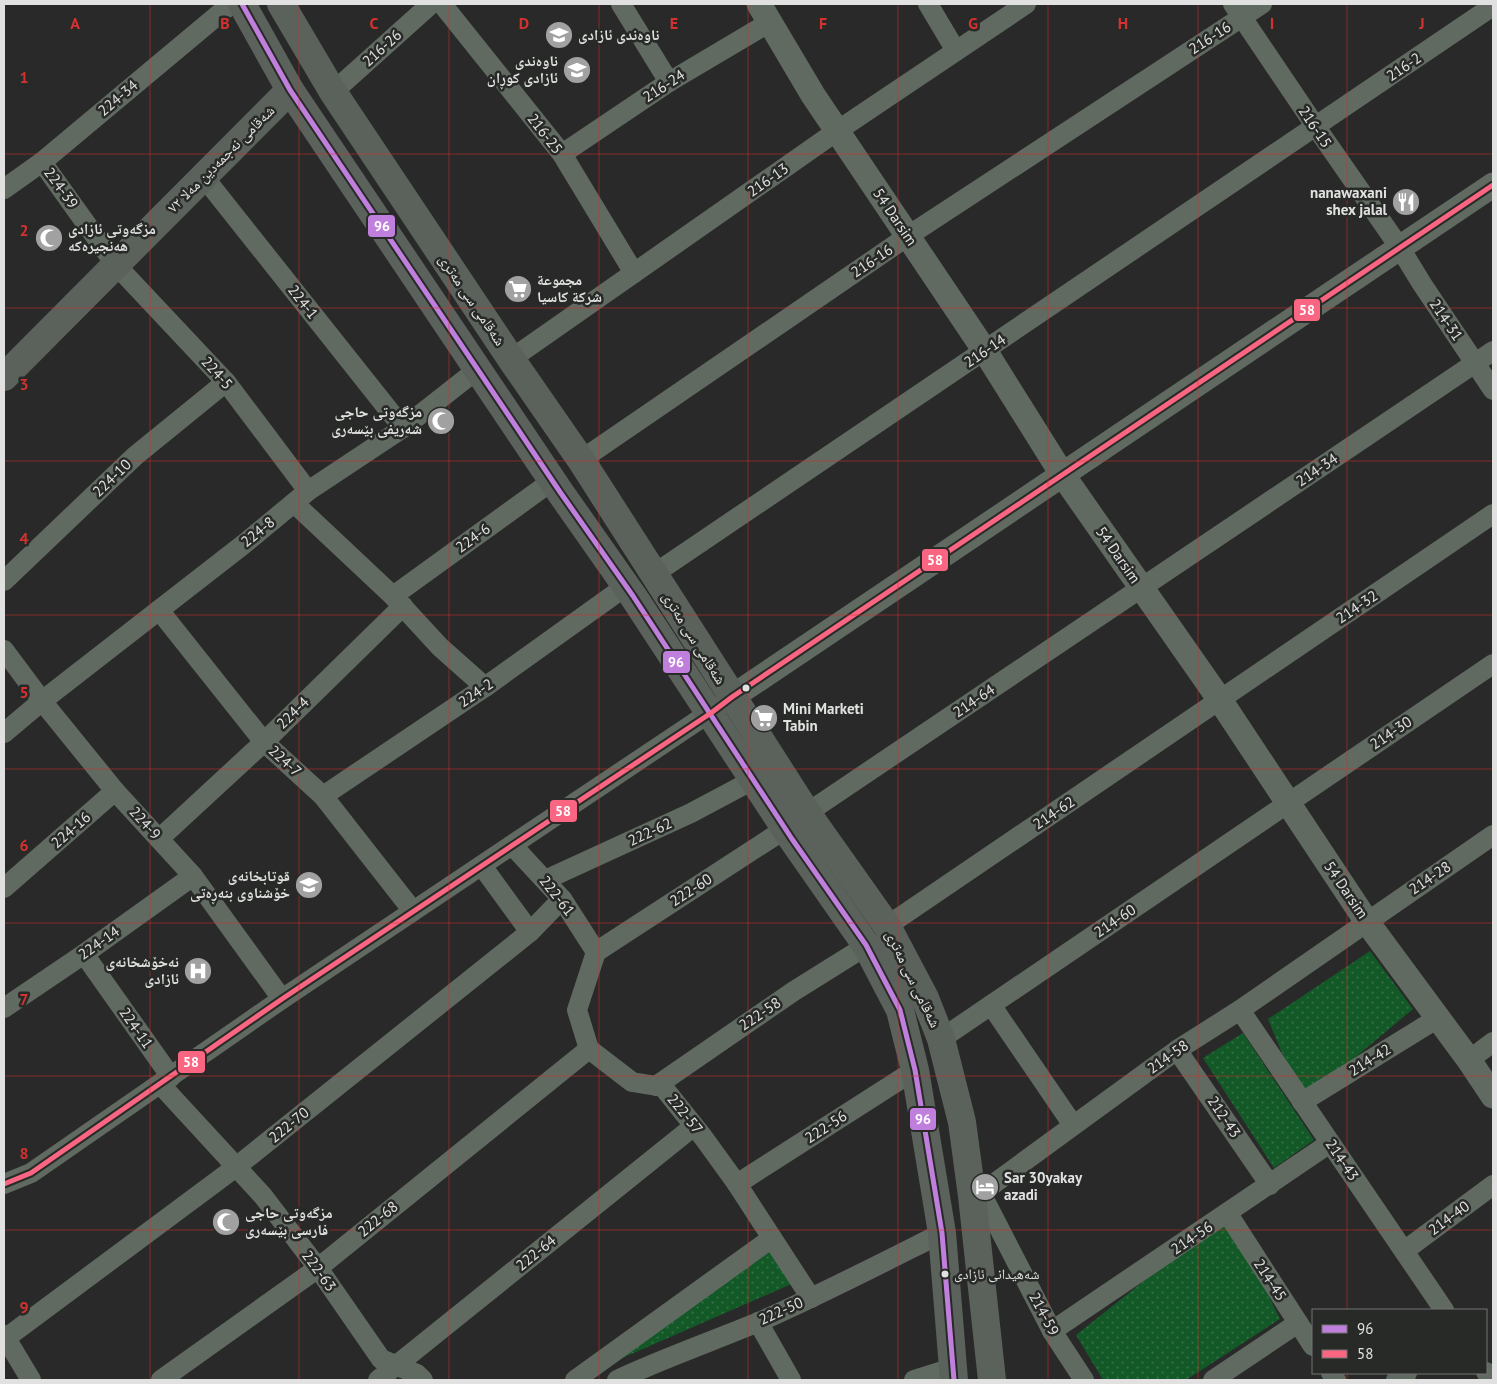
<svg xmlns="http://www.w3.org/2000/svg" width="1497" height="1384" viewBox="0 0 1497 1384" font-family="'PT Sans','Noto Naskh Arabic',sans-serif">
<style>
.park{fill:url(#park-dots)}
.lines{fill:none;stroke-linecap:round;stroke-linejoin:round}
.minor{stroke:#606a61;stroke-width:20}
.tertiary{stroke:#606a61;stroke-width:25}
.secondary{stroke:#5a625b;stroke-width:28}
.bus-1-casing{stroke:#282a28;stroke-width:9}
.bus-2-casing{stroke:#282a28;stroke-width:9}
.bus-1{stroke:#c07fdc;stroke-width:5}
.bus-2{stroke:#fa6682;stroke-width:5}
.grid{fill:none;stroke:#d63131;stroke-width:1;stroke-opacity:0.55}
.bus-dot{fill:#e0e1e0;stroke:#282a28;stroke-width:2}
.labels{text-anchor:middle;stroke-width:5;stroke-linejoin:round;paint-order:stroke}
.bus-label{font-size:14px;fill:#e0e1e0;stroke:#282a28;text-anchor:start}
.poi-label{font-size:15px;font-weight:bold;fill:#e0e1e0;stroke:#282a28;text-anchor:start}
.street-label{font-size:15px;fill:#e0e1e0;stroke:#282a28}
.grid-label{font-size:16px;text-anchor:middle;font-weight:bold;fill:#d63131;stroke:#282a28;stroke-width:5;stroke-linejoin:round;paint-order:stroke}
.line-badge{stroke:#282a28;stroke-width:2}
.badge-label{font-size:14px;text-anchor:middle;font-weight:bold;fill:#fff}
</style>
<defs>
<pattern id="park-dots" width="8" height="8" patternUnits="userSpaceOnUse" patternTransform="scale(1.25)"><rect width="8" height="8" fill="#135827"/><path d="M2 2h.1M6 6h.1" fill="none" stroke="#357046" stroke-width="1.8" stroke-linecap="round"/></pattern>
</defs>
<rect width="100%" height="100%" fill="#292929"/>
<!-- park -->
<g class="park">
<path d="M1370 951 1413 1009 1302 1102 1268 1019Z"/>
<path d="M1243 1033 1314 1140 1274 1168 1203 1058Z"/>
<path d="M1228 1214 1280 1319 1186 1380H1103L1076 1335Z"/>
<path d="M762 1238 794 1283 572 1380Z"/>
</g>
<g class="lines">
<!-- minor -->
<g class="minor">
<path d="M442 4 562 154 634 273"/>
<path d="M621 4 669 82"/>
<path d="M928 4 956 51"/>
<path d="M1233 4 1316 127 1400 248 1422 284 1493 390"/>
<path d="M333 92 431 4"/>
<path d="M562 154 669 82 770 22"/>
<path d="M42 162 115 264 226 382 308 491"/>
<path d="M203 176 403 428"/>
<path d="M4 189 42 162 231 4"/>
<path d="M511 359 837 131 1026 4"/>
<path d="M581 460 908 236 1262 4"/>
<path d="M294 503 393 596 440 647 485 687"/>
<path d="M654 574 1493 6"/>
<path d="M4 581 135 456 226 382"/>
<path d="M393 596 552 481"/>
<path d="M159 610 264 742 323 796 413 911"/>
<path d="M4 650 42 701 115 791 193 876 282 999"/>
<path d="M4 733 42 701 244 544 308 491 403 428 478 369"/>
<path d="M323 796 485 687 626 586"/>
<path d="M807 813 1493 351"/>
<path d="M159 839 264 742 403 606"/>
<path d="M512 845 562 899 596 952"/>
<path d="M482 866 530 932"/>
<path d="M545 880 691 813 753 780"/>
<path d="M4 888 115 791"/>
<path d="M887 926 1493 514"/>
<path d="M596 952 577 1010 589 1049 632 1082 663 1087 703 1137 737 1184 811 1298"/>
<path d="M596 952 785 829"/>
<path d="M84 954 171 1077"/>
<path d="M991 1005 1073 1125"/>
<path d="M4 1008 84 954 193 876"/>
<path d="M1240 1010 1444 1310"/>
<path d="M941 1039 1493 664"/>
<path d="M1177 1050 1270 1185"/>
<path d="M1469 1060 1493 1042"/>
<path d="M160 1084 263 1196 318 1268 381 1359 417 1374 423 1380"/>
<path d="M656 1086 794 991 866 946"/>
<path d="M1302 1102 1438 1018"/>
<path d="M4 1184 31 1173 282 999 721 705"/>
<path d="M737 1184 915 1070"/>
<path d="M981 1193 1052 1331 1084 1380"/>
<path d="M972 1196 981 1193 1177 1050 1240 1010 1493 835"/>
<path d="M1228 1214 1313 1346"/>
<path d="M1404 1251 1493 1185"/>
<path d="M758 1322 791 1380"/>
<path d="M1052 1331 1330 1143"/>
<path d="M4 1335 31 1380"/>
<path d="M6 1338 236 1167 530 932 562 899"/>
<path d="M1486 1372 1491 1380"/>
<path d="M1331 1373 1336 1380"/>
<path d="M161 1380 318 1268 589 1049"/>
<path d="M378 1380 694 1126"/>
<path d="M575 1380 772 1238"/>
<path d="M617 1380C664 1358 713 1341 761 1321 822 1294 882 1263 942 1233"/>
<path d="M914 1380 952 1368"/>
<path d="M1213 1380 1298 1323"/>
<path d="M1396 1380 1407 1373"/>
</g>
<!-- tertiary -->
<g class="tertiary">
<path d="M759 4 813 95 985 351 1062 474 1220 700 1367 922 1469 1060 1493 1096"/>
<path d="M732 697 1493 185"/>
</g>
<!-- secondary -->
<g class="secondary">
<path d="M242 4 290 90 560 492 633 596 792 839 866 945 900 1010 915 1070 942 1233 954 1380"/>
<path d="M281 4 333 92 511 359 581 460 807 813 887 926 925 998 941 1039 962 1122 972 1196 992 1380"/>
<path d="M4 377 290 90"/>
</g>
<defs>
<path id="bus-1" d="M242 4 290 90 560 492 633 596 792 839 866 945 900 1010 915 1070 942 1233 954 1380"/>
<path id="bus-2" d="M4 1184 31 1173 282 999 711 713 732 697 1493 185"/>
</defs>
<!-- bus-1 casing -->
<use href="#bus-1" class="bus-1-casing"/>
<!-- bus-2 casing -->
<use href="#bus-2" class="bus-2-casing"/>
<!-- bus-1 -->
<use href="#bus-1" class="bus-1"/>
<!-- bus-2 -->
<use href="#bus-2" class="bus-2"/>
</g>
<!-- grid -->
<path class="grid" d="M150 4V1380M299 4V1380M449 4V1380M599 4V1380M748 4V1380M898 4V1380M1048 4V1380M1198 4V1380M1347 4V1310M4 154H1493M4 308H1493M4 461H1493M4 615H1493M4 769H1493M4 923H1493M4 1076H1493M4 1230H1493M1347 1373V1380"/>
<!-- icons -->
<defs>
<symbol id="school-disc" viewBox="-11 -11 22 22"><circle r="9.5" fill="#a0a1a0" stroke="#282a28"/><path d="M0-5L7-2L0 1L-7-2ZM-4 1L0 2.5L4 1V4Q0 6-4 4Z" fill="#fff"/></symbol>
<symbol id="restaurant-disc" viewBox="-11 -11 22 22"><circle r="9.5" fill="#a0a1a0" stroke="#282a28"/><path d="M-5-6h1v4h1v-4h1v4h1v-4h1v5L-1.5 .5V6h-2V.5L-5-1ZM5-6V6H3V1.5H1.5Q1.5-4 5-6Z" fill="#fff"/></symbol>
<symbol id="mosque-disc" viewBox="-11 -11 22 22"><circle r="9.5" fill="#a0a1a0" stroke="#282a28"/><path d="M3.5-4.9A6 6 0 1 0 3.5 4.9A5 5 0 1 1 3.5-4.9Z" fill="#fff"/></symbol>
<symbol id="supermarket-disc" viewBox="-11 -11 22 22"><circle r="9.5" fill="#a0a1a0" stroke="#282a28"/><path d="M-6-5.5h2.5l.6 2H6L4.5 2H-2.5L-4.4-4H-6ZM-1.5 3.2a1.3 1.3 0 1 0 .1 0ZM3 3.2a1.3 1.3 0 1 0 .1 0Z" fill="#fff"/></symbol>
<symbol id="hospital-disc" viewBox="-11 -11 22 22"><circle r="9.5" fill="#a0a1a0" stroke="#282a28"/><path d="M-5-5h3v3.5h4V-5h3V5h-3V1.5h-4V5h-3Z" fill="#fff"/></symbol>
<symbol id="hotel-disc" viewBox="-11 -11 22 22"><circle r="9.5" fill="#a0a1a0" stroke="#282a28"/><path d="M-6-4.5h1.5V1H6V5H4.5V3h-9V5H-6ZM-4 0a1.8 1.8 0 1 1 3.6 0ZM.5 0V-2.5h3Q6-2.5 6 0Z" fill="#fff"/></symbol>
</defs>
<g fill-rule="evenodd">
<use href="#school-disc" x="543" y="19" width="32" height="32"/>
<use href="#school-disc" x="561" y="54" width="32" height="32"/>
<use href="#restaurant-disc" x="1390" y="186" width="32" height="32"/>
<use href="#mosque-disc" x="33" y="222" width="32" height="32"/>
<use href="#supermarket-disc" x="502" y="273" width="32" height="32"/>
<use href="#mosque-disc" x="425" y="405" width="32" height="32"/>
<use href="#supermarket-disc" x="748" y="702" width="32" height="32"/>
<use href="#school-disc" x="293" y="869" width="32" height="32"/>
<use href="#hospital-disc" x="182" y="955" width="32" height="32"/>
<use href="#hotel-disc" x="969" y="1171" width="32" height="32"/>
<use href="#mosque-disc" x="210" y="1206" width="32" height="32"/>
</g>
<!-- markers -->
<g class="bus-dot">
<circle cx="746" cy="688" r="4.5"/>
<circle cx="945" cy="1274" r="4.5"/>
</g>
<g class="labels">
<!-- bus labels -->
<g class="bus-label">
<text x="954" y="1279">شەهیدانی ئازادی</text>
</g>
<!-- poi labels -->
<g class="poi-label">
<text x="578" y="40">ناوەندی ئازادی</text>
<text x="558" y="66" text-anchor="end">ناوەندی<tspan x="558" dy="17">ئازادی کوڕان</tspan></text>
<text x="1387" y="198" text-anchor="end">nanawaxani<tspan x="1387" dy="17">shex jalal</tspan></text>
<text x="68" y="234">مزگه‌وتی ئازادی<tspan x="68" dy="17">هه‌نجیره‌که</tspan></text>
<text x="537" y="285">مجموعة<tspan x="537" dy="17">شرکة کاسیا</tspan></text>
<text x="422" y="417" text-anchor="end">مزگەوتی حاجی<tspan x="422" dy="17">شەریفی بێسەری</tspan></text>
<text x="783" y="714">Mini Marketi<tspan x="783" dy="17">Tabin</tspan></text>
<text x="290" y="881" text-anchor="end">قوتابخانەی<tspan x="290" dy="17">خۆشناوی بنەڕەتی</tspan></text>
<text x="179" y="967" text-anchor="end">نەخۆشخانەی<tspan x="179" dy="17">ئازادی</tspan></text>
<text x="1004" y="1183">Sar 30yakay<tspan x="1004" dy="17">azadi</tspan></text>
<text x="245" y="1218">مزگەوتی حاجی<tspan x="245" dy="17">فارسی بێسەری</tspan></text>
</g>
<!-- street labels -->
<g class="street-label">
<text transform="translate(1210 38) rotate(-33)" y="5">216-16</text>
<text transform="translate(382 48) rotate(-42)" y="5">216-26</text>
<text transform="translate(1404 67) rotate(-34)" y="5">216-2</text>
<text transform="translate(664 86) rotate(-33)" y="5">216-24</text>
<text transform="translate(118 98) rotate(-40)" y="5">224-34</text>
<text transform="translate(1315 127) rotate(56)" y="5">216-15</text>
<text transform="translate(545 134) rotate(52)" y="5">216-25</text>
<text transform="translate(221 159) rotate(-45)" y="5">شەقامی نەجمەدین مەلا ٧٢</text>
<text transform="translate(768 180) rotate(-35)" y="5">216-13</text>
<text transform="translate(61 188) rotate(54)" y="5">224-39</text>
<text transform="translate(895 217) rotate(56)" y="5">54 Darsim</text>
<text transform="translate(872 261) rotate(-34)" y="5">216-16</text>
<text transform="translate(472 300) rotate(56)" y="5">شەقامی سی مەتری</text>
<text transform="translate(303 302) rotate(52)" y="5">224-1</text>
<text transform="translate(1446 320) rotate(56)" y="5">214-31</text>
<text transform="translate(985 351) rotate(-34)" y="5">216-14</text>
<text transform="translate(217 373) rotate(48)" y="5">224-5</text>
<text transform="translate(1317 470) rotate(-34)" y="5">214-34</text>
<text transform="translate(112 478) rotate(-44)" y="5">224-10</text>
<text transform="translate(258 532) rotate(-39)" y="5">224-8</text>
<text transform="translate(473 538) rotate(-36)" y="5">224-6</text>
<text transform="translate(1118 555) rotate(55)" y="5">54 Darsim</text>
<text transform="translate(1357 607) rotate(-34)" y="5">214-32</text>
<text transform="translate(694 638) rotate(58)" y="5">شەقامی سی مەتری</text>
<text transform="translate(476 693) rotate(-34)" y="5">224-2</text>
<text transform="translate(974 701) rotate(-34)" y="5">214-64</text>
<text transform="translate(293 713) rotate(-44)" y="5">224-4</text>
<text transform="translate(1391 733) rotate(-34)" y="5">214-30</text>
<text transform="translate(285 761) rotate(42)" y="5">224-7</text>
<text transform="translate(1054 813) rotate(-34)" y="5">214-62</text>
<text transform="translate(145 823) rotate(48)" y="5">224-9</text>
<text transform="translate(71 830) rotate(-41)" y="5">224-16</text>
<text transform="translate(650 832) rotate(-25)" y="5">222-62</text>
<text transform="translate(1430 878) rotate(-34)" y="5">214-28</text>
<text transform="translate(691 890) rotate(-33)" y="5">222-60</text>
<text transform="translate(1346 890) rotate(56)" y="5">54 Darsim</text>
<text transform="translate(557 896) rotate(52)" y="5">222-61</text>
<text transform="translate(1115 921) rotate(-34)" y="5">214-60</text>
<text transform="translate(99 943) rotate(-35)" y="5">224-14</text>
<text transform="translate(913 979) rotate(64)" y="5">شەقامی سی مەتری</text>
<text transform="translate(760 1014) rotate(-34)" y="5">222-58</text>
<text transform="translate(136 1028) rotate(55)" y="5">224-11</text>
<text transform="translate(1168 1057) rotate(-35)" y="5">214-58</text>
<text transform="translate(1370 1060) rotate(-32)" y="5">214-42</text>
<text transform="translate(685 1114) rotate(51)" y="5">222-57</text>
<text transform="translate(1224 1117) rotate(56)" y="5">212-43</text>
<text transform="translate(289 1125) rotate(-39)" y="5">222-70</text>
<text transform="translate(826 1127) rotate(-33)" y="5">222-56</text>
<text transform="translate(1342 1160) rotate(56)" y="5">214-43</text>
<text transform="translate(1449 1218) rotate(-36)" y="5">214-40</text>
<text transform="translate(378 1219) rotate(-39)" y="5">222-68</text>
<text transform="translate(1192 1238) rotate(-34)" y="5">214-56</text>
<text transform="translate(536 1253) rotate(-39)" y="5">222-64</text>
<text transform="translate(319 1271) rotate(54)" y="5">222-63</text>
<text transform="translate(1270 1280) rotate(57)" y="5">214-45</text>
<text transform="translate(781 1311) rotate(-24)" y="5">222-50</text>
<text transform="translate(1044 1314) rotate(62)" y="5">214-59</text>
</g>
</g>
<g class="grid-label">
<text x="75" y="29">A</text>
<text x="225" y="29">B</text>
<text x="374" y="29">C</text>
<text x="524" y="29">D</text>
<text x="674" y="29">E</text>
<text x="823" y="29">F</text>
<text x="973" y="29">G</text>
<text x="1123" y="29">H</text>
<text x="1272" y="29">I</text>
<text x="1422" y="29">J</text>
<text x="24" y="83">1</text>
<text x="24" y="236">2</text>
<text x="24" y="390">3</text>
<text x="24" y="544">4</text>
<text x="24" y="698">5</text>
<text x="24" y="851">6</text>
<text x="24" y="1005">7</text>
<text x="24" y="1159">8</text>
<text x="24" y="1313">9</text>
</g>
<g class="line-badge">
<rect x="367" y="214" width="29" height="24" rx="5" fill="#c07fdc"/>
<rect x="1293" y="298" width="28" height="24" rx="5" fill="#fa6682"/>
<rect x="921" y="548" width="28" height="24" rx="5" fill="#fa6682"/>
<rect x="662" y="650" width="29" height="24" rx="5" fill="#c07fdc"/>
<rect x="549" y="799" width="29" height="24" rx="5" fill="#fa6682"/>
<rect x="177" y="1050" width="29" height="24" rx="5" fill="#fa6682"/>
<rect x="909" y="1107" width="28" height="24" rx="5" fill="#c07fdc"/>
</g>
<g class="badge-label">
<text x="382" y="231">96</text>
<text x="1307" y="315">58</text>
<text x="935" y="565">58</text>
<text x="676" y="667">96</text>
<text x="563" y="816">58</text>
<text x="191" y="1067">58</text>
<text x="923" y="1124">96</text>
</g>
<!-- border -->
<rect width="1497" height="1384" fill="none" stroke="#e0e1e0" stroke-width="10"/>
<!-- legend -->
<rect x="1312" y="1309" width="175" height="65" fill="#282a28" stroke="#727372"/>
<rect x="1322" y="1325" width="25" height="8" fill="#c07fdc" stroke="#727372"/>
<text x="1357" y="1334" font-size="15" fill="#e0e1e0">96</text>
<rect x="1322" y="1350" width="25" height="8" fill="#fa6682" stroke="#727372"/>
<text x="1357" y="1359" font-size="15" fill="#e0e1e0">58</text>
</svg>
